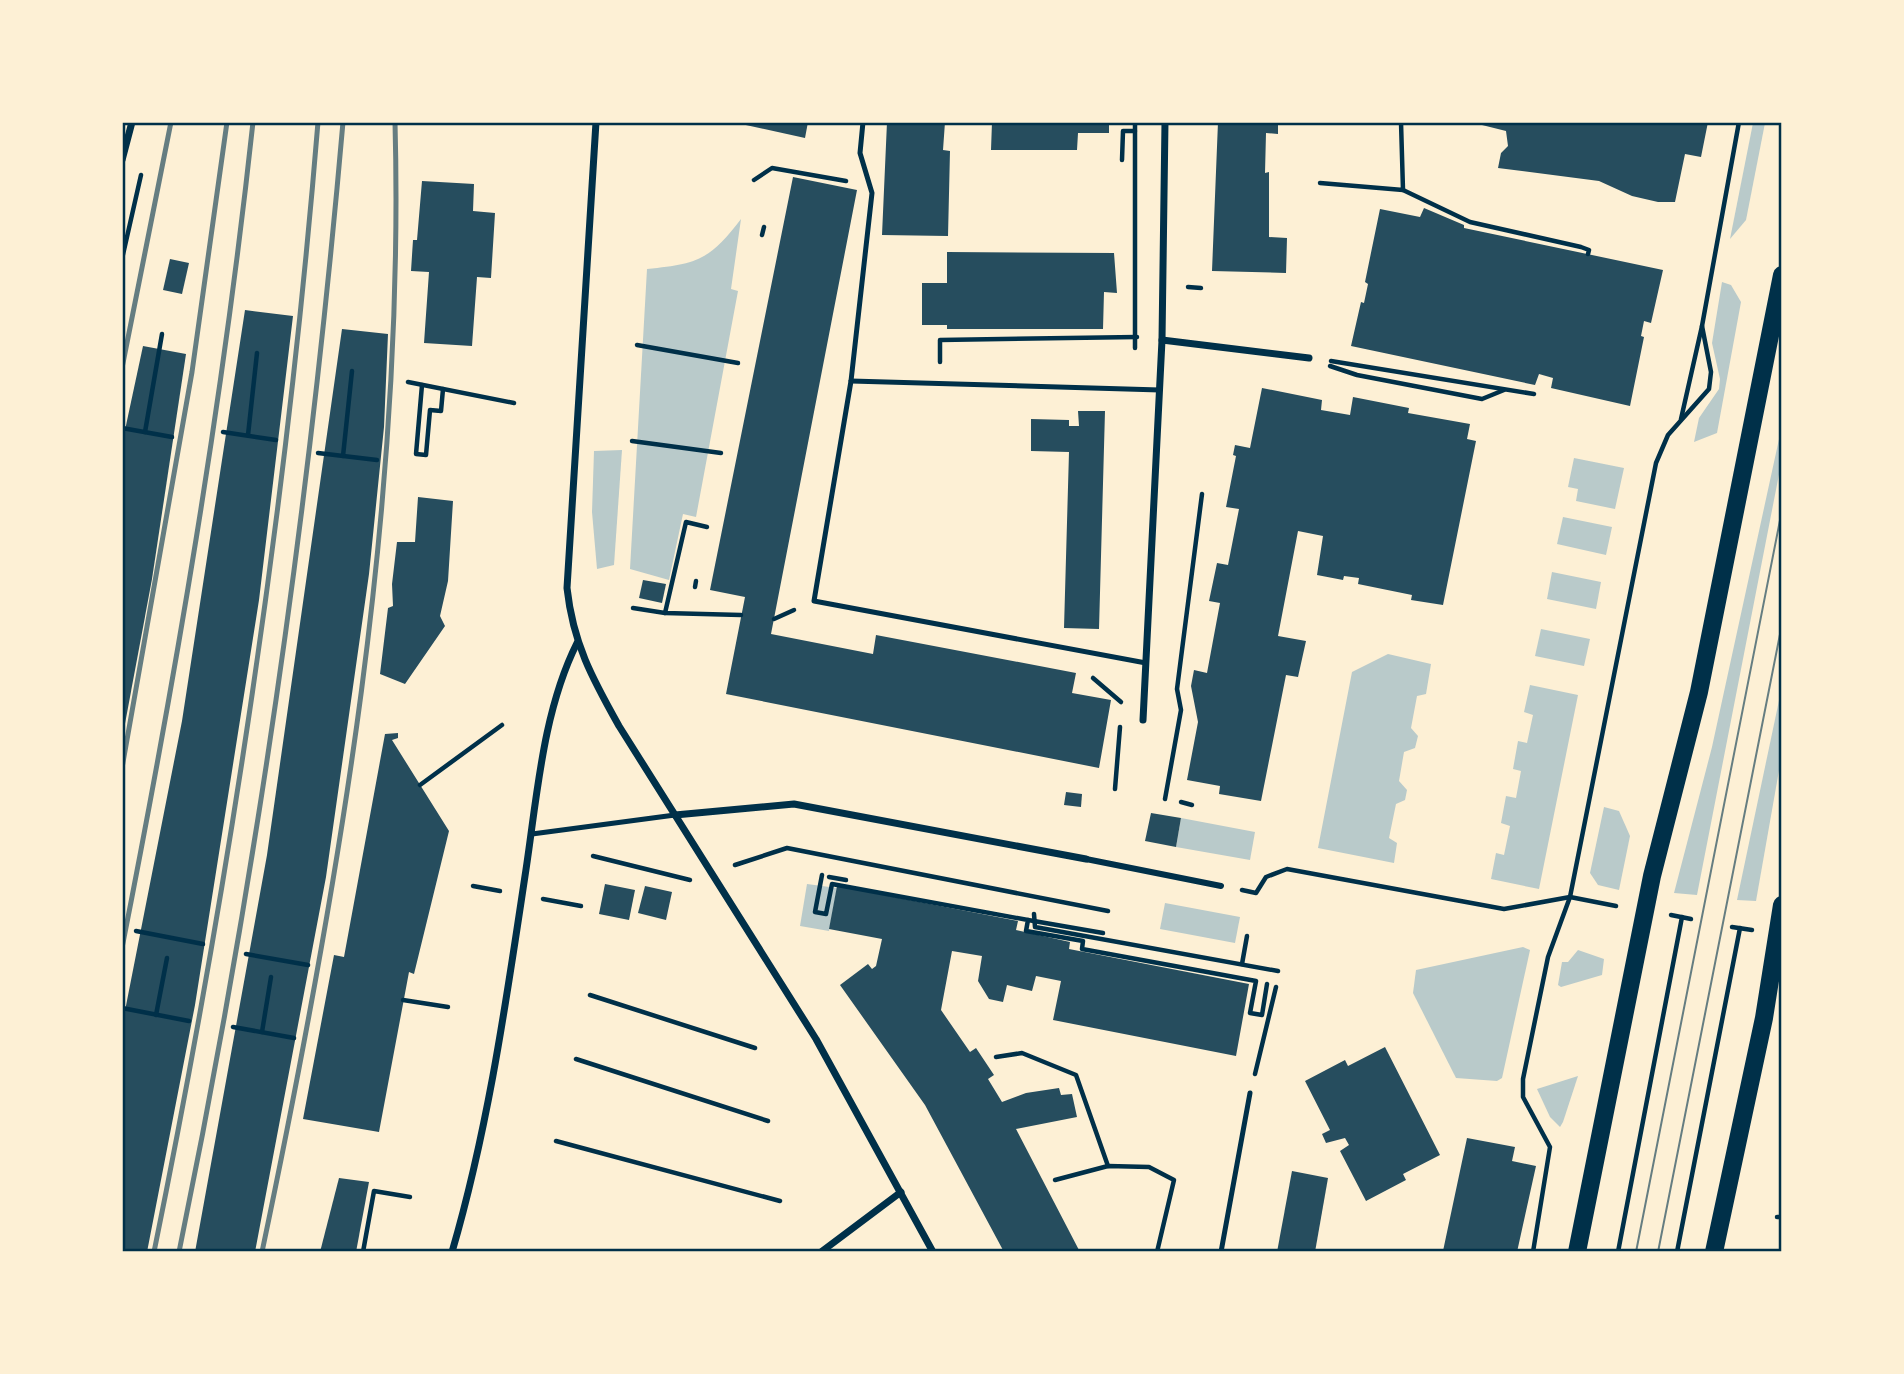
<svg xmlns="http://www.w3.org/2000/svg" width="1904" height="1374" viewBox="0 0 1904 1374" font-family="Jost,sans-serif">
<style>
.green{fill:#b9caca}
.building{fill:#264d5e}
.lines{fill:none;stroke-linecap:round;stroke-linejoin:round}
.path{stroke:#003049;stroke-width:4.5}
.service{stroke:#003049;stroke-width:5}
.pedestrian{stroke:#003049;stroke-width:6}
.minor{stroke:#003049;stroke-width:7}
.primary{stroke:#003049;stroke-width:18}
.tram{stroke:#657d81;stroke-width:2}
.rail{stroke:#657d81;stroke-width:5}
.neatline{fill:none;stroke:#003049;stroke-width:2.5}
</style>
<rect width="100%" height="100%" fill="#fdf0d5"/>
<!-- green -->
<g class="green">
<path d="M1753 123H1765L1746 220 1730 239Z"/>
<path d="M741 219 731 289 738 291 696 517 683 514 669 580 630 569 647 269C697 264 710 260 741 219Z"/>
<path d="M1722 282 1731 285 1741 302 1717 433 1694 442 1699 418 1719 389 1720 379 1712 343Z"/>
<path d="M1781 430V464L1697 895 1674 893 1712 747Z"/>
<path d="M622 450 614 565 597 569 592 512 594 451Z"/>
<path d="M1574 458 1624 468 1615 509 1576 501 1578 489 1568 487Z"/>
<path d="M1563 517 1612 527 1606 555 1557 544Z"/>
<path d="M1552 572 1601 582 1596 609 1547 599Z"/>
<path d="M1541 629 1590 639 1584 666 1535 656Z"/>
<path d="M1388 654 1431 664 1426 694 1417 696 1411 728 1418 736 1415 748 1404 752 1399 781 1407 790 1405 800 1396 804 1389 838 1397 843 1394 863 1318 848 1352 672Z"/>
<path d="M1530 685 1578 695 1539 889 1491 879 1496 853 1504 855 1510 826 1501 823 1506 796 1516 798 1521 771 1513 769 1518 741 1527 743 1533 715 1524 712Z"/>
<path d="M1781 691V759L1756 901 1737 900Z"/>
<path d="M1604 807 1619 811 1630 836 1619 890 1598 885 1590 873Z"/>
<path d="M1181 818 1255 832 1250 860 1176 847Z"/>
<path d="M807 884 837 888 829 931 800 926Z"/>
<path d="M1165 903 1240 917 1235 943 1160 929Z"/>
<path d="M1523 947 1530 950 1502 1078 1497 1081 1456 1078 1413 993 1416 970Z"/>
<path d="M1578 950 1604 959 1602 975 1561 987 1558 985 1562 962H1568Z"/>
<path d="M1578 1076 1563 1122 1560 1127 1550 1117 1537 1089Z"/>
</g>
<!-- building -->
<g class="building">
<path d="M732 122H808L805 138Z"/>
<path d="M887 122H945L943 150 950 151 948 236 882 235Z"/>
<path d="M992 122H1109V133H1078L1077 150H991Z"/>
<path d="M1218 122H1278V134L1266 133 1265 173 1269 172V237L1287 238 1286 273 1212 271Z"/>
<path d="M1470 122H1708L1701 157 1685 154 1675 202H1658L1632 196 1599 181 1498 168 1501 153 1508 146 1506 131Z"/>
<path d="M793 177 857 190 771 634 873 654 876 635 1076 673 1072 693 1111 700 1099 768 726 694 745 597 710 590Z"/>
<path d="M422 181 474 184 473 211 495 213 491 278 477 277 472 346 424 343 429 272 411 271 413 240H417Z"/>
<path d="M1424 208 1464 225V228L1663 270 1651 323 1644 321 1641 336 1644 337 1630 406 1551 388 1553 378 1539 374 1535 385 1351 346 1361 302 1364 303 1368 284 1365 282 1380 209 1420 217Z"/>
<path d="M947 252 1114 253 1117 293 1104 292 1103 329H947V325H922V283H947Z"/>
<path d="M170 259 189 263 182 294 163 290Z"/>
<path d="M245 310 293 316 259 600 195 1005 147 1252H122V1026L182 721Z"/>
<path d="M342 329 388 334 384 427 369 574 326 877 255 1252H195L267 855Z"/>
<path d="M143 346 186 354 152 579 124 729 122 444Z"/>
<path d="M1262 388 1322 400 1321 410 1350 415 1353 397 1409 408 1408 413 1470 424 1467 439 1476 441 1443 605 1411 600 1412 595 1358 584 1359 578 1344 576 1343 580 1317 575 1323 536 1298 531 1278 636 1306 641 1298 677 1286 675 1261 801 1219 794 1220 786 1187 780 1198 722 1191 686 1194 670 1207 673 1220 603 1209 601 1217 563 1228 565 1239 509 1226 507 1236 456 1233 455 1235 445 1250 448Z"/>
<path d="M1078 411H1105L1099 629 1064 628 1069 452 1031 451V419L1069 420V426H1079Z"/>
<path d="M418 497 453 501 448 581 440 616 445 626 405 684 380 674 388 608 393 606 392 584 397 542H415Z"/>
<path d="M643 580 666 584 662 603 639 598Z"/>
<path d="M398 733V738L392 740 449 831 414 974 409 972 379 1132 303 1119 334 955 344 957 385 734Z"/>
<path d="M1066 792 1082 794 1081 807 1064 805Z"/>
<path d="M1151 813 1181 818 1176 847 1145 841Z"/>
<path d="M605 884 635 890 629 920 599 914Z"/>
<path d="M645 886 672 892 666 920 638 913Z"/>
<path d="M837 886 1018 921 1016 930 1070 942 1069 949 1249 984 1236 1056 1053 1020 1061 981 1036 976 1032 991 1007 985 1003 1002 989 999 978 981 982 956 952 951 941 1010 970 1052 976 1048 994 1075 988 1079 1002 1102 1026 1093 1059 1088 1061 1095 1072 1094 1077 1117 1016 1129 1080 1252H1004L925 1105 840 985 868 964 872 969 876 966 882 939 829 929Z"/>
<path d="M1385 1047 1440 1155 1403 1174 1406 1180 1366 1201 1340 1151 1349 1145 1345 1138 1326 1143 1322 1134 1330 1130 1305 1081 1345 1060 1348 1066Z"/>
<path d="M1467 1138 1515 1147 1512 1161 1536 1166 1517 1252 1443 1251Z"/>
<path d="M1292 1171 1328 1178 1315 1252H1277Z"/>
<path d="M339 1178 369 1182 356 1252H320Z"/>
</g>
<g class="lines">
<!-- path -->
<g class="path">
<path d="M1135 122V348"/>
<path d="M1122 160 1123 131H1135"/>
<path d="M754 180 772 168 846 181"/>
<path d="M1320 183 1403 190 1401 122"/>
<path d="M1403 190 1470 222 1581 247 1589 250 1588 254"/>
<path d="M762 235 764 227"/>
<path d="M122 259 141 175"/>
<path d="M1188 287 1201 288"/>
<path d="M637 345 738 363"/>
<path d="M1331 361 1534 394"/>
<path d="M940 362V340L1137 337"/>
<path d="M1330 366 1357 375 1482 399 1504 390"/>
<path d="M408 382 514 403"/>
<path d="M422 385 416 454 426 455 430 410 441 411 443 389"/>
<path d="M1681 419 1702 326 1739 122"/>
<path d="M122 428 172 437"/>
<path d="M145 432 162 334"/>
<path d="M223 432 276 440"/>
<path d="M248 435 257 353"/>
<path d="M632 441 721 453"/>
<path d="M318 453 377 460"/>
<path d="M343 456 352 371"/>
<path d="M695 587 696 581"/>
<path d="M633 608 665 613 741 615"/>
<path d="M665 613 686 522 707 527"/>
<path d="M774 619 794 610"/>
<path d="M1093 678 1121 702"/>
<path d="M420 785 502 725"/>
<path d="M1115 789 1120 727"/>
<path d="M1165 799 1181 710 1177 689 1202 494"/>
<path d="M1181 802 1192 805"/>
<path d="M593 856 690 880"/>
<path d="M735 865 787 848 1108 911"/>
<path d="M822 875 815 912 826 914 832 884 1028 920 1026 931 1083 941 1082 949 1256 981 1250 1013 1262 1015 1267 984"/>
<path d="M829 877 846 880"/>
<path d="M473 886 500 891"/>
<path d="M1242 890 1256 893 1266 877 1287 869 1504 909 1570 897 1616 906"/>
<path d="M543 899 581 906"/>
<path d="M1034 914 1035 927 1278 971"/>
<path d="M1671 915 1691 919"/>
<path d="M1028 920 1103 933"/>
<path d="M1732 927 1752 930"/>
<path d="M136 931 203 944"/>
<path d="M246 954 308 965"/>
<path d="M1242 964 1247 936"/>
<path d="M590 995 755 1048"/>
<path d="M403 1000 448 1007"/>
<path d="M122 1008 189 1021"/>
<path d="M156 1015 167 958"/>
<path d="M233 1027 294 1038"/>
<path d="M262 1032 271 977"/>
<path d="M996 1057 1022 1053 1076 1075 1108 1166"/>
<path d="M576 1059 768 1121"/>
<path d="M1255 1074 1276 987"/>
<path d="M556 1141 780 1201"/>
<path d="M1055 1180 1108 1166 1149 1167 1174 1180 1157 1252"/>
<path d="M1777 1217H1782"/>
<path d="M363 1252 374 1191 410 1197"/>
<path d="M1533 1252 1550 1147 1523 1097V1079L1548 957 1570 897 1656 463 1668 435 1709 389 1711 372 1702 326"/>
<path d="M1618 1252 1682 917"/>
<path d="M1677 1252 1740 928"/>
</g>
<!-- service -->
<g class="service">
<path d="M863 122 860 153 872 193 851 381 814 601 1146 663"/>
<path d="M851 381 1160 390"/>
<path d="M532 834 675 815"/>
<path d="M1221 1252 1250 1093"/>
</g>
<!-- pedestrian -->
<path class="pedestrian" d="M1086 859 1221 886"/>
<!-- minor -->
<g class="minor">
<path d="M596 122 567 588C573 643 592 678 619 726L816 1039 933 1252"/>
<path d="M122 160 132 122"/>
<path d="M1162 340 1309 358"/>
<path d="M1143 720 1162 340 1165 122"/>
<path d="M675 815 794 804 1086 859"/>
<path d="M452 1252C488 1129 506 1002 525 876 537 799 542 713 577 643"/>
<path d="M821 1252 901 1192"/>
</g>
<!-- primary -->
<g class="primary">
<path d="M1577 1252 1652 876 1699 692 1782 275"/>
<path d="M1714 1252 1764 1018 1782 905"/>
</g>
<!-- tram -->
<g class="tram">
<path d="M1636 1252 1782 510"/>
<path d="M1658 1252 1782 624"/>
</g>
<!-- rail -->
<g class="rail">
<path d="M122 368 171 122"/>
<path d="M122 768 192 372 227 122"/>
<path d="M122 948C176 674 223 400 253 122"/>
<path d="M154 1252C230 879 287 502 318 122"/>
<path d="M179 1252C256 879 310 502 343 122"/>
<path d="M262 1252C340 881 405 502 395 122"/>
</g>
</g>
<!-- border -->
<rect width="1904" height="1374" fill="none" stroke="#fdf0d5" stroke-width="248"/>
<rect x="124" y="124" width="1656" height="1126" class="neatline"/>
</svg>
